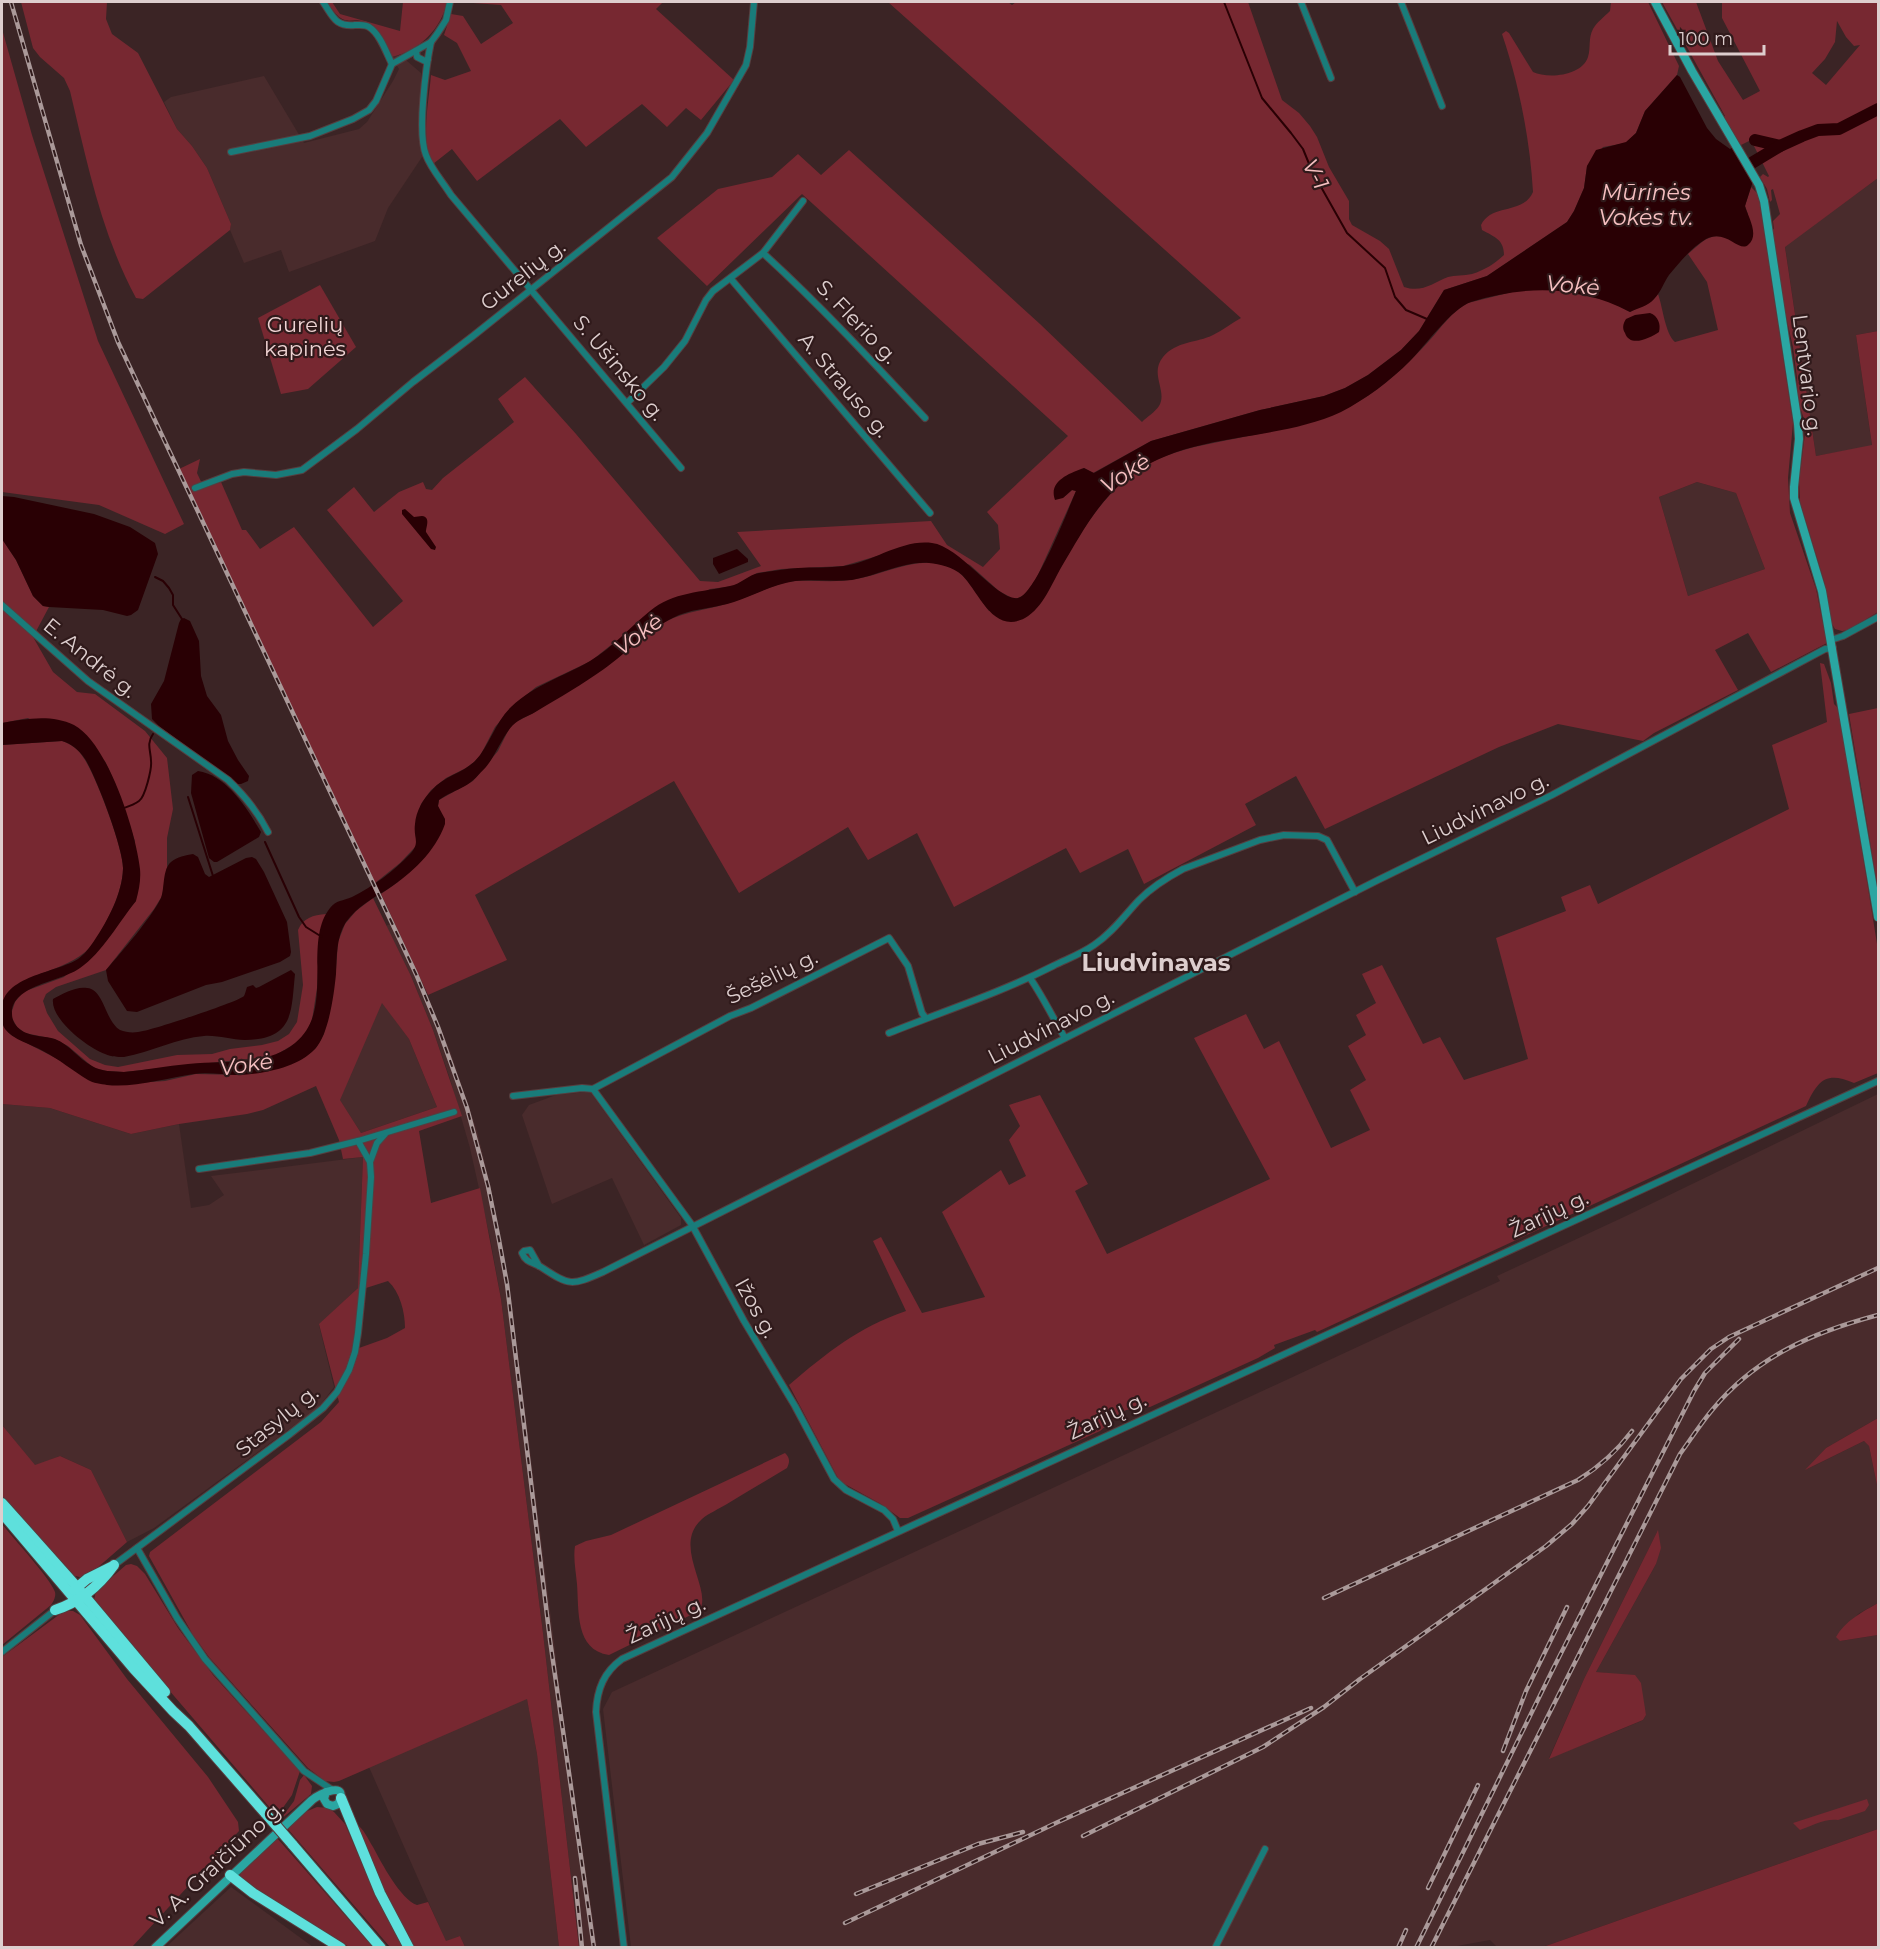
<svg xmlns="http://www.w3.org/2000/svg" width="1880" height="1949" viewBox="0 0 1880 1949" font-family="Montserrat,sans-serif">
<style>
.built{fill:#492b2c;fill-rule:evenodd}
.green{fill:#772831;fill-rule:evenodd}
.water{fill:#290004}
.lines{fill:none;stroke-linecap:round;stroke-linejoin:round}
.stream{stroke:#290004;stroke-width:2}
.river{stroke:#290004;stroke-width:12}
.street-casing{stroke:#553f40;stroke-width:8}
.secondary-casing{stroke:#553f40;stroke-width:10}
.highway-casing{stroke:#553f40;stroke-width:12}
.street{stroke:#197c7a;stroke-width:6}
.secondary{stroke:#2aa6a2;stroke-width:8}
.highway{stroke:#5ee0dc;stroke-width:10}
.rail-casing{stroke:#a99;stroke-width:4.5}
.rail{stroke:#301a1b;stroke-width:2;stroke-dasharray:7;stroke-linecap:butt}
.highway-bridge-casing{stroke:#553f40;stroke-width:12;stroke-linecap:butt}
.highway-bridge{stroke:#5ee0dc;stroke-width:10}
.labels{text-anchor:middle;stroke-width:4.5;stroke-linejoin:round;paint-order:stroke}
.street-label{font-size:21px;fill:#ddcece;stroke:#301a1b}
.park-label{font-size:21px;fill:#efd3d3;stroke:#301a1b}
.water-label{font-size:22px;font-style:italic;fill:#f7c0c1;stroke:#301a1b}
.quarter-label{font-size:24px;font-weight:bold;fill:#ddcece;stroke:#301a1b}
</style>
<rect width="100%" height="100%" fill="#3b2425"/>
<!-- built -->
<g class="built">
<path d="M400 55 421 73 422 157 388 208 375 241 289 272 281 250 244 263 230 230 231 224 207 168 192 146 177 129 164 102 171 97 264 76 304 143 359 129 367 122 393 81 399 69 392 57Z"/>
<path d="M1878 178V331L1856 335 1872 446 1816 456 1785 246Z"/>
<path d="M1697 482 1736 493 1765 569 1688 596 1659 497Z"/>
<path d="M394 922 418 973 450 1051 477 1131 490 1184 509 1283 565 1730 597 1947H579L543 1633 501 1299 490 1238 470 1148 450 1079 433 1030 411 976 386 926Z"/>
<path d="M382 1002 409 1039 437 1107 361 1133 339 1099Z"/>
<path d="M586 1092 591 1093 681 1218V1225L644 1245 612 1178 552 1204 522 1115 529 1105 556 1095Z"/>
<path d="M1878 1094V1418L1826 1448 1807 1469 1864 1441 1869 1446 1878 1490V1603L1858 1614 1840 1641 1878 1635V1829L1543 1947H1497L1490 1940 1446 1948 631 1947 603 1709 612 1692 1489 1286 1500 1281 1497 1276 1626 1216ZM1657 1532 1656 1564 1596 1672 1635 1676 1646 1715 1643 1720 1622 1729 1549 1758 1584 1679Z"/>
<path d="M2 1104 50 1108 131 1134 179 1124 191 1208 209 1205 224 1195 211 1176 363 1157 358 1288 319 1325 334 1387 318 1408 154 1528 127 1542 91 1470 60 1456 35 1466 2 1425Z"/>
<path d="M527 1698 537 1754 559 1947H465L460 1936 446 1942 369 1767Z"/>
<path d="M231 1887 313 1947H166Z"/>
</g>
<!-- green -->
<g class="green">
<path d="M21 2H107L106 19 112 34 138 53 177 129 192 146 207 168 231 224 230 230 143 299 136 298C101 233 87 162 70 91L64 78 40 57 33 48Z"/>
<path d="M327 2H332L340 14 400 31 403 2H447C441 29 420 50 392 57 387 47 381 31 371 25 349 12 348 34 327 2Z"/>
<path d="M459 2H663L656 9 734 80 701 120 686 108 667 127 642 104 586 147 560 119 477 181 452 149 433 164C420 141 429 101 431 75L445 80 471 71 457 43 444 35 451 14 463 16 481 44 513 23 501 5Z"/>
<path d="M888 2H1008L1012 5 1016 2H1248L1282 100 1299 113 1310 126 1317 137 1329 167 1349 201V219L1352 225 1380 241 1389 249 1404 287C1422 293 1433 283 1448 277 1455 275 1464 276 1472 274 1485 270 1494 264 1504 255 1504 240 1495 237 1482 230L1481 225C1492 203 1523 215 1533 192 1530 139 1519 84 1502 34L1506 31 1509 33 1533 72C1548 79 1582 76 1588 57 1591 48 1588 38 1593 29 1597 22 1604 17 1610 11L1611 2H1648L1679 66 1677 75 1645 111 1636 133 1626 143 1603 147 1587 166 1584 188 1574 211 1567 222 1487 276 1444 290 1419 331 1401 350 1368 375 1345 388 1324 396 1260 410 1151 441 1093 473 1084 468 1063 498 1072 490 1076 491 1037 577 1026 594 1018 598H1012L999 591 970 565 918 544 843 566 781 569 757 573 734 586 710 589 611 645 591 661 536 687 514 705 495 727 480 756 474 762 466 768 446 778 431 790 421 804 415 832 417 842 416 846 400 863 375 883 179 469 200 459 197 473 204 488 221 482 242 530H246L260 549 294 527 373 627 403 601 327 510 354 487 374 512 399 492 423 482 426 489 432 490 443 478 514 422 498 399 525 377 576 434 700 581 718 582 761 566 737 532 931 521 947 545 983 567 1000 549 998 525 987 512 1068 436 802 194 707 286 657 238 718 189 772 177 798 154 821 175 849 150 1040 324 1142 422C1147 417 1155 412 1159 406 1168 391 1149 374 1163 357 1176 341 1197 343 1213 335 1223 330 1232 323 1241 318Z"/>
<path d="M1662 2H1696L1718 61 1743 100 1760 91 1722 18V2H1878V178L1785 247 1816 456 1872 445 1856 335 1878 331V612L1848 630 1842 631 1835 629 1832 624 1824 581 1800 502 1799 481 1805 434 1804 419 1798 401 1797 378 1793 347 1784 308 1772 230 1774 229 1773 221 1780 214 1773 189 1771 190 1772 200 1770 202 1767 189 1760 177 1763 174 1768 177 1769 176 1751 140 1739 146 1723 118 1725 116ZM1837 21 1846 37 1854 46 1860 45 1826 85 1812 73 1825 59 1835 42Z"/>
<path d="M2 29 32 135 98 341 184 524 165 534 99 505 2 492Z"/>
<path d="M1751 187 1758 194 1760 204 1793 423 1788 478 1790 513 1816 589 1827 643 1771 672 1748 633 1715 650 1738 690 1654 733 1643 741 1558 724 1499 747 1325 829 1296 776 1245 804 1256 825 1144 884 1128 849 1080 873 1066 848 954 907 917 833 868 860 848 827 739 893 674 781 475 895 507 960 428 995 381 894 398 882 440 811 438 806 439 800 473 781 498 751 510 727 516 722 535 712 665 622C687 610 711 610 735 601 755 595 774 583 796 581 816 580 836 583 856 579 887 574 922 552 954 569 967 576 980 599 989 611L1040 604C1072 549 1101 482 1163 457 1190 446 1220 442 1248 436 1284 429 1324 422 1356 403 1384 387 1407 365 1429 341 1441 328 1452 311 1468 303L1516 291 1552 289 1609 301 1630 312 1653 300 1658 294C1663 308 1665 333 1675 342L1718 330 1707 282 1688 254C1703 241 1710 231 1731 239L1748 214 1745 206ZM1697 482 1736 493 1765 569 1688 596 1659 497Z"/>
<path d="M320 285 356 347 308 389 281 394 258 318Z"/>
<path d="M2 539 16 560 33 596 43 606 49 607 33 637 53 672 77 692 95 694 145 731 167 758 173 809 167 838V867L162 896 154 909 106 970 56 987 46 994 43 1001 47 1013 58 1031 90 1059 105 1065 118 1067 177 1055 212 1054 230 1049 262 1045 278 1041 289 1034 297 1022 303 985 298 930C303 918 313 915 326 914L320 934 317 988 312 1020 306 1033 296 1043 274 1056 124 1072 106 1071 94 1068 68 1046 54 1039 25 1033 17 1027 12 1018V1011L15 1002 23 992 64 977 121 919 136 901 135 841 115 783 105 761 28 718 2 723Z"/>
<path d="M1820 663 1824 664 1831 683 1834 704 1837 707 1841 721 1878 950V1073L1854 1083C1826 1071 1818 1080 1806 1106L1317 1332 1315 1330 1274 1345 1275 1348 1258 1358 1150 1407 1126 1410 1100 1431 908 1518H900L881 1504 843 1483 838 1478 789 1385C828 1352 857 1328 906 1311L873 1241 881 1237 922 1313 985 1297 942 1212 1001 1170 1009 1185 1026 1176 1009 1140 1020 1126 1009 1105 1040 1095 1088 1184 1075 1191 1107 1254 1270 1179 1194 1038 1246 1014 1264 1049 1279 1041 1331 1148 1370 1130 1350 1090 1366 1080 1348 1046 1366 1035 1356 1015 1376 1003 1362 974 1382 965 1423 1044 1440 1037 1464 1080 1528 1059 1496 938 1566 911 1561 897 1590 885 1598 904 1789 809 1772 745 1827 722Z"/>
<path d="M1878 708V890L1849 714Z"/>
<path d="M62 741C71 744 78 749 83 757 95 773 124 850 123 869 122 894 108 920 95 941 72 975 21 968 2 1002V745Z"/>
<path d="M373 898 411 976 433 1030 462 1116 419 1131 431 1203 480 1188 501 1299 543 1633 579 1947H559L537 1754 527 1699 339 1781 334 1782 325 1781 308 1768 209 1657 193 1635 149 1556 150 1552 321 1422 339 1402 319 1324 358 1288 363 1157 343 1159 339 1140 316 1086 263 1110 247 1114 179 1124 131 1134 50 1108 2 1104V1020L4 1027 11 1035 108 1085 165 1081 196 1074 238 1075 263 1072 305 1057 316 1048 324 1034 336 969 338 942 345 924 356 911ZM382 1003 409 1039 437 1107 361 1133 340 1100ZM388 1281C400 1292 405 1312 405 1328L387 1338 359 1348 366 1288Z"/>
<path d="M1878 1418V1490L1869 1446 1864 1441 1805 1470 1826 1448Z"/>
<path d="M2 1425 35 1465 60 1456 91 1470 127 1542 89 1575 83 1578 72 1575 2 1496Z"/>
<path d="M785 1453C790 1458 790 1462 787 1468 767 1480 747 1492 727 1504 719 1509 709 1513 702 1519 671 1546 714 1591 699 1611L609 1655C575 1650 579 1611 577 1584 576 1572 573 1558 575 1546L586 1541 611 1535Z"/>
<path d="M2 1524C12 1537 51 1579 55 1592 56 1596 54 1601 51 1605L2 1645Z"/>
<path d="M1658 1530 1661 1548 1656 1564 1596 1672 1635 1675 1641 1683 1646 1715 1643 1720 1549 1759 1584 1679Z"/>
<path d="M131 1564 137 1566 145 1574 178 1628 213 1675 300 1771 292 1795 277 1816 96 1605 94 1600 96 1591 126 1565Z"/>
<path d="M1878 1603V1635L1840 1641 1836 1637C1845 1621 1862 1612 1878 1603Z"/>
<path d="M68 1611H73L80 1615 127 1679 208 1777 238 1822 239 1831 132 1947H2V1657L60 1614Z"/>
<path d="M304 1775 312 1786 311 1794 280 1820 294 1801 300 1780Z"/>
<path d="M1867 1799 1869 1805 1865 1811 1838 1820C1826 1818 1811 1826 1800 1830L1793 1823Z"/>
<path d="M317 1807 328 1808 334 1812 345 1824 377 1898 404 1947H390L287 1828 305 1812Z"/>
<path d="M356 1824C364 1829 368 1839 373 1847 381 1862 401 1900 417 1905L428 1902 446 1941 460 1936 465 1947H413L383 1892Z"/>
<path d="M1878 1829V1947H1543Z"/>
<path d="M277 1838 373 1947H349L243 1882 240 1875 242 1871Z"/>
</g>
<!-- water -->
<g class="water">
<path d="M1677 75 1680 77 1707 128 1716 139 1730 149 1733 147 1753 181 1745 206C1748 217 1760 235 1748 245 1739 253 1726 228 1706 239 1692 247 1679 263 1669 275 1664 282 1661 292 1654 299 1648 306 1638 308 1630 312 1579 285 1525 285 1471 302 1452 308 1425 346 1410 361 1390 381 1366 399 1341 412 1272 444 1185 430 1125 480 1097 503 1080 536 1062 566 1052 583 1043 608 1025 618 993 635 979 592 962 575 953 567 940 564 929 563 903 561 877 576 852 580 833 582 814 579 795 581 774 584 755 595 734 602 716 608 697 608 679 615 651 627 628 652 604 669 583 684 559 698 537 711 531 715 524 717 518 721 505 729 497 754 486 767 479 774 473 782 465 786 456 791 447 794 439 800L438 806 445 819V824C435 852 412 873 388 889 373 898 357 907 346 922 336 938 337 956 336 974 334 994 329 1034 315 1049 297 1068 263 1074 238 1075 224 1075 208 1072 194 1074 167 1078 134 1088 107 1085 101 1084 93 1083 88 1080 73 1071 59 1059 43 1051 31 1044 13 1040 5 1029 1 1023 2 1017 2 1010 1 976 56 973 78 959 84 955 90 947 94 941 108 920 122 894 123 869 124 850 96 776 85 759 79 750 72 744 62 741L2 745V723C25 719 51 714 74 725 108 743 136 832 140 869 141 880 139 890 136 901 119 922 102 953 80 968 61 982 11 985 12 1014 12 1022 17 1028 24 1032 34 1037 45 1036 55 1039 70 1045 79 1059 92 1066 102 1072 113 1071 124 1072 145 1070 167 1066 188 1064 224 1060 266 1067 295 1043 336 1010 302 943 330 908 336 900 343 901 352 897 372 887 394 871 410 854 421 842 413 838 415 824 416 811 423 799 432 790 444 776 463 773 475 761 490 745 495 722 511 707 536 684 562 677 590 661 612 648 630 627 650 611 672 592 703 592 730 586 741 584 748 575 759 573 772 571 785 569 798 568 813 567 829 568 844 566 873 562 902 539 932 543 960 546 998 602 1018 598 1035 595 1068 510 1076 491L1072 490 1063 498 1055 500C1048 481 1070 473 1084 468L1094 473 1151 441 1260 410 1324 396 1345 388 1368 375 1401 350 1419 331 1444 290 1487 276 1567 222 1574 211 1584 188 1587 166 1596 150 1626 142 1636 133 1645 111Z"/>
<path d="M1650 313C1658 316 1661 324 1659 332 1650 338 1630 348 1625 333 1622 328 1623 324 1626 319L1635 315Z"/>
<path d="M2 496 14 497 94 514 130 527 155 543 158 554 138 610 131 615 127 616 103 610 49 607 43 606 33 596 16 560 2 539Z"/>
<path d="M405 509 414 517C417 517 419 516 422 516 431 517 426 527 426 532L436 547 435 550 431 549 402 514V510Z"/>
<path d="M737 549 748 559V562L719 574 713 564V558Z"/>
<path d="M184 618 190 621 199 641 201 676 207 696 221 715 228 741 238 760 249 776 248 781 241 784H237L159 726 152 719 151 704 164 681 179 623 181 619Z"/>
<path d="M198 771C227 775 248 810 261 832L259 837 217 862H214L209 858 191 793 192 775Z"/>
<path d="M193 854 198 857 205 874 209 877 246 858 252 857 256 859 264 872 287 922 291 952 290 956 280 962 222 982 206 985 137 1012 127 1011 108 981 106 970C123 950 149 921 161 898 165 888 162 870 171 862 177 857 186 855 193 854Z"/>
<path d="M291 970 295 974C291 1013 294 1039 245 1040 231 1040 218 1035 204 1036 177 1038 151 1052 124 1057 117 1057 112 1057 105 1054 88 1048 50 1019 53 999 62 994 76 986 87 988 104 989 105 1021 120 1030 127 1033 136 1033 143 1031 155 1029 238 1002 244 996 245 994 246 990 247 987L253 985 256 988 259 987Z"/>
</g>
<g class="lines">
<!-- stream -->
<g class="stream">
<path d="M1224 2 1262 98 1291 133 1303 149 1312 171 1347 233 1385 268 1395 297 1406 310 1427 319"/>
<path d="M155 577 163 581 169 588 173 595V605L182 619"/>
<path d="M188 797 213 876"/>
<path d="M121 809C127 807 134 805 139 801 145 797 152 769 151 761 151 751 146 744 153 734"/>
<path d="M265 842 299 917 306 927 322 937"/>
</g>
<!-- river -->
<g class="river">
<path d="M1755 140 1780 146"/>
<path d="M1750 164 1780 146 1802 136 1818 130 1839 129 1878 109"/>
</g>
<defs>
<g id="street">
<path d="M323 2C333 16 335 27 355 25 360 25 365 24 369 27 380 34 386 52 392 64"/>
<path d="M1301 2 1331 78"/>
<path d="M1401 2 1442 106"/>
<path d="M431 42C426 66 417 133 426 155 431 169 443 182 451 195L681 468"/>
<path d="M416 51 417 57 425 61 428 59"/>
<path d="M231 152 310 136 353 119 369 110 376 101 392 64 431 42 437 34 446 20 450 2"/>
<path d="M763 253C820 305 872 361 925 418"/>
<path d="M731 279 930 513"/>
<path d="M627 403 664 367 685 341 706 300 713 291 763 253 803 201"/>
<path d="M195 488 232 474 244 472 276 475 302 470 357 429 413 382 473 336 672 177 707 133 746 65 750 47 754 2"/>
<path d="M2 605 88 681 228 780C245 796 258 812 268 832"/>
<path d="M1831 640 1843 636 1878 617"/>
<path d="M1030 978C1043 997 1053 1018 1065 1038"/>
<path d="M889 1033C944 1011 1000 993 1053 966 1067 959 1081 954 1094 945 1112 933 1124 916 1139 900 1151 888 1168 877 1183 869L1260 840 1284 835 1318 836 1327 840 1355 892"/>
<path d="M593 1089 692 1225 744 1321 795 1406 834 1479 846 1490 884 1510 893 1519 898 1531"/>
<path d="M593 1089 730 1016 751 1008 889 938 908 966 922 1013 925 1017"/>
<path d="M513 1096 582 1088 593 1089"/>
<path d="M370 1162 377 1143 385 1134"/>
<path d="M199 1169 310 1153 358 1141 454 1112"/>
<path d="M539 1266 530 1250 524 1251 522 1253C526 1263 533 1262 541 1267 570 1286 571 1286 603 1272L1378 880 1552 795 1825 649 1833 648"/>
<path d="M137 1548 177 1618 205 1659 304 1771 331 1789"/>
<path d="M114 1565 290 1434 323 1408 337 1392 349 1370 355 1352 358 1333 366 1254 371 1177 370 1162 358 1141"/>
<path d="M2 1652 55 1610"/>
<path d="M624 1948 596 1712C597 1689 604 1672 622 1659L1878 1081"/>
<path d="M1215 1948 1265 1849"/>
</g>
<g id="secondary">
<path d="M1655 2 1692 71 1759 185 1764 201 1798 424 1799 439 1794 487V498L1822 591 1878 917"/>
<path d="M155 1948 312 1800C320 1793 350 1780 338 1804L333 1806 327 1804 324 1799 326 1792"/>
</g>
<g id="highway">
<path d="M2 1503 77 1587 165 1692"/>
<path d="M2 1513 134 1669 173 1711 189 1726 266 1814"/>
<path d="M74 1590 87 1579 111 1567"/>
<path d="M55 1610C80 1602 99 1586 114 1565"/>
<path d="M341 1798 380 1893 409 1948"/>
<path d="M292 1844 381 1948"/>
<path d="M230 1875 253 1893 341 1948"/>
</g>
</defs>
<!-- street casing -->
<use href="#street" class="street-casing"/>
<!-- secondary casing -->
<use href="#secondary" class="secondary-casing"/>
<!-- highway casing -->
<use href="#highway" class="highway-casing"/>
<!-- street -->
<use href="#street" class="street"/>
<!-- secondary -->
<use href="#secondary" class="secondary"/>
<!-- highway -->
<use href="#highway" class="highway"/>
<defs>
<g id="rail">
<path d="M11 2 81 245 118 342 416 974 438 1027 467 1108 488 1186 499 1240 507 1284 550 1640 594 1948"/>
<path d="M1324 1598 1578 1480C1599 1467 1617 1451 1632 1431"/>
<path d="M1503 1751 1526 1691 1567 1607"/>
<path d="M1083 1836 1263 1747 1324 1707 1360 1679 1546 1546 1572 1524 1588 1506 1681 1379 1711 1349 1729 1337 1878 1268"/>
<path d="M575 1878 582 1948"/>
<path d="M1428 1888 1478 1785"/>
<path d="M856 1894 978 1844 1023 1832"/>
<path d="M845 1923 1058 1822 1311 1708"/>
<path d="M1398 1948 1406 1930"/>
<path d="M1416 1948 1553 1669 1694 1391 1705 1373 1739 1339"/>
<path d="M1431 1948 1680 1454C1691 1439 1701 1423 1713 1409 1757 1356 1814 1332 1878 1315"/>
</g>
</defs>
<!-- rail casing -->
<use href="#rail" class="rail-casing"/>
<!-- rail -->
<use href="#rail" class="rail"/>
<defs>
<path id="highway-bridge" d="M266 1814 292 1844"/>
</defs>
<!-- highway-bridge casing -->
<use href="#highway-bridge" class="highway-bridge-casing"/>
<!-- highway-bridge -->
<use href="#highway-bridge" class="highway-bridge"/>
</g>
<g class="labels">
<!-- street labels -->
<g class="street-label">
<text transform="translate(523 275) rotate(-38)" y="7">Gurelių g.</text>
<text transform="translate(857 322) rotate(46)" y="7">S. Flerio g.</text>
<text transform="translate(619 368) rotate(50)" y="7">S. Ušinsko g.</text>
<text transform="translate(1807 375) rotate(83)" y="7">Lentvario g.</text>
<text transform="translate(844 385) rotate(50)" y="7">A. Strauso g.</text>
<text transform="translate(90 658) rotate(39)" y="7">E. Andrė g.</text>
<text transform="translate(1485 809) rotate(-26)" y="7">Liudvinavo g.</text>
<text transform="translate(772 977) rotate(-26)" y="7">Šešėlių g.</text>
<text transform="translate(1051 1027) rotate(-27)" y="7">Liudvinavo g.</text>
<text transform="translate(1549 1214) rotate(-25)" y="7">Žarijų g.</text>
<text transform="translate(756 1308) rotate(61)" y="7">Ižos g.</text>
<text transform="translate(1107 1416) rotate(-25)" y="7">Žarijų g.</text>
<text transform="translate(277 1421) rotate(-39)" y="7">Stasylų g.</text>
<text transform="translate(666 1620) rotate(-25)" y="7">Žarijų g.</text>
<text transform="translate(217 1864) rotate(-43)" y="7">V. A. Graičiūno g.</text>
</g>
<!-- park labels -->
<g class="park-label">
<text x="305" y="332">Gurelių<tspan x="305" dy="24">kapinės</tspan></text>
</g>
<!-- water labels -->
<g class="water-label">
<text transform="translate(1316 174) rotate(62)" y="8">V-1</text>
<text x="1646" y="200">Mūrinės<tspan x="1646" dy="25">Vokės tv.</tspan></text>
<text transform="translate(1573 285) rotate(5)" y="8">Vokė</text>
<text transform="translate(1125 473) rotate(-33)" y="8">Vokė</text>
<text transform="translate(638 634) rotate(-37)" y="8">Vokė</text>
<text transform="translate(246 1064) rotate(-8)" y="8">Vokė</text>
</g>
<!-- quarter labels -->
<g class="quarter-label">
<text x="1156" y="971">Liudvinavas</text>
</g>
</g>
<!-- border -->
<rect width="1880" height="1949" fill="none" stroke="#ddcece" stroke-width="6"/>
<!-- scale -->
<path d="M1670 45v9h94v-9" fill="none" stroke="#ddcece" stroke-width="3"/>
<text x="1679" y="45" font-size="18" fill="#ddcece" stroke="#301a1b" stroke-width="4.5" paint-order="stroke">100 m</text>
</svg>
